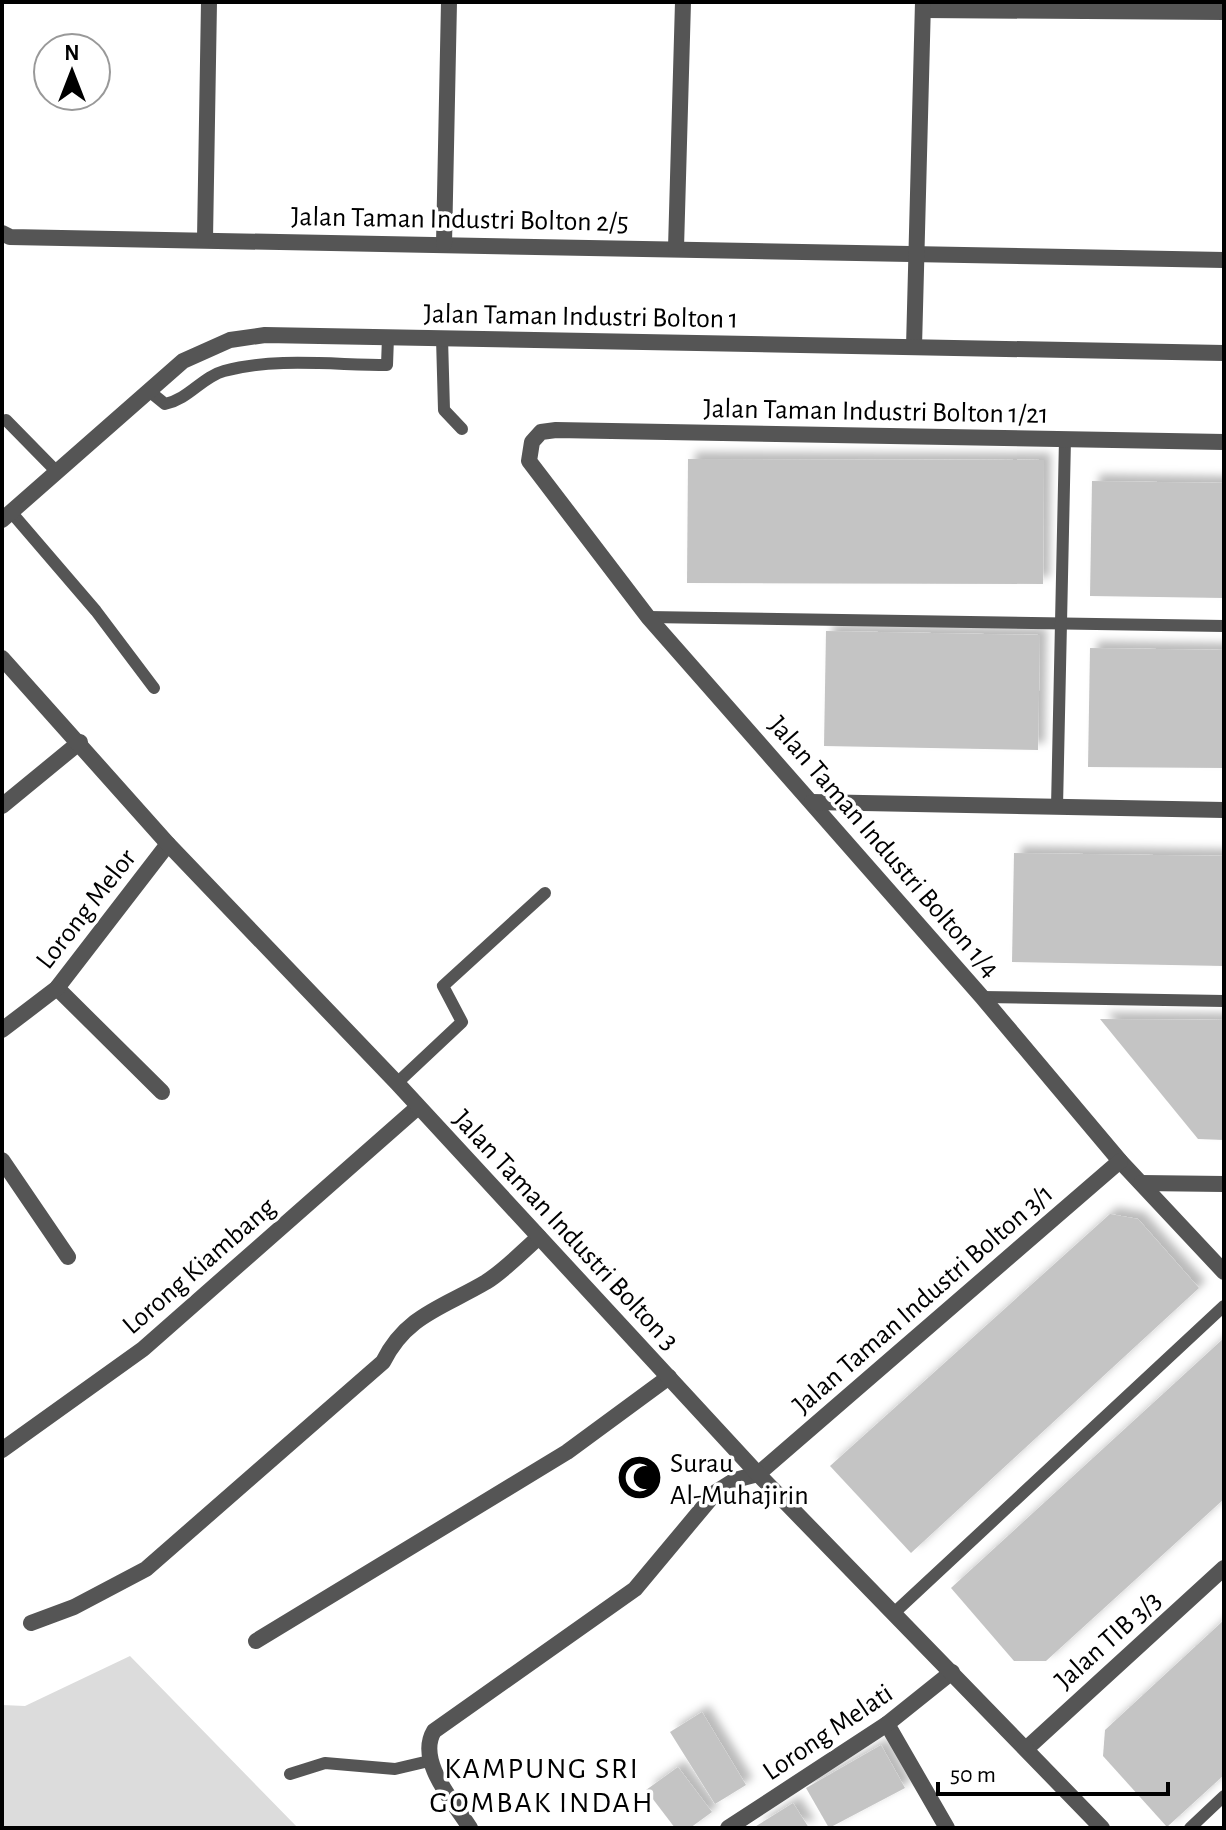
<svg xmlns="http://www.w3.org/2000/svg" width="1226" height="1830" viewBox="0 0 1226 1830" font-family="'Alegreya Sans',sans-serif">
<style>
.green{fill:#dcdcdc}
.building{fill:#c4c4c4;filter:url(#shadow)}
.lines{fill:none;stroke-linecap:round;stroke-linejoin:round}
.service{stroke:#555;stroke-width:12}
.minor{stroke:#555;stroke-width:16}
.tertiary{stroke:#555;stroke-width:16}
.labels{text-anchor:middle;stroke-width:7;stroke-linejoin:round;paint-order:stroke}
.street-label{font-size:28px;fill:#000;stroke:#fff}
.poi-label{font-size:28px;fill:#000;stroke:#fff;text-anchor:start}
.neighbourhood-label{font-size:30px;letter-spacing:2px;fill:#000;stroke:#fff}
</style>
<defs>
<filter id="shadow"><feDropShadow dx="7" dy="-7" stdDeviation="4" flood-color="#0004"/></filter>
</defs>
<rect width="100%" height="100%" fill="#fff"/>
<!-- green -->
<path class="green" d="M130 1656 298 1828H2V1705L25 1706Z"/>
<!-- building -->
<g class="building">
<path d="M688 459 1044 460 1043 584 687 583Z"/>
<path d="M1092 481 1224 483V598L1090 596Z"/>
<path d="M826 631 1040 635 1038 750 824 746Z"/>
<path d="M1090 648 1224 650V768L1088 767Z"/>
<path d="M1014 853 1224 856V966L1012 962Z"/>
<path d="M1100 1019 1224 1020V1140L1198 1139Z"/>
<path d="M1110 1214 1138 1219 1199 1288 911 1553 830 1466Z"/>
<path d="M1224 1338V1499L1046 1661H1014L951 1588Z"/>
<path d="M1224 1620V1775L1167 1827 1103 1756 1105 1730Z"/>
<path d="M702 1712 746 1785 715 1804 670 1732Z"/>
<path d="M881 1745 905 1788 829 1828 806 1788Z"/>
<path d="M678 1767 712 1812 690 1828H675L646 1790Z"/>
<path d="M793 1803 809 1828H753Z"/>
</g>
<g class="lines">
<!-- service -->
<g class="service">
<path d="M442 338 444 410 462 429"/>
<path d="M149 391 165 404C189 399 202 377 224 371 276 357 334 365 387 365L388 337"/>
<path d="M6 420 57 472"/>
<path d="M11 512 96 611 154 688"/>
<path d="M648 617 1224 626"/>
<path d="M1057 807 1065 439"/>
<path d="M982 997 1224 1001"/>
<path d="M397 1083 462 1022 443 986 545 893"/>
<path d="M894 1613 1224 1306"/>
<path d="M290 1774 325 1763 395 1769 429 1761"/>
<path d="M1190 1828 1224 1796"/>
</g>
<!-- minor -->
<g class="minor">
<path d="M923 10 1224 12"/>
<path d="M2 233 10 237 1224 260"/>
<path d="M205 239 209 2"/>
<path d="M444 244 449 2"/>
<path d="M676 248 683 2"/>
<path d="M914 347 923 2"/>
<path d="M1224 442 556 430 541 432 532 442 529 461 648 617 982 997 1120 1161 1224 1272"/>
<path d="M812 802 1224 810"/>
<path d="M2 806 80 742"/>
<path d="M57 988 162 1092"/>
<path d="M2 1030 57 988 168 844"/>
<path d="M2 1160 68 1257"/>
<path d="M1141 1183 1224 1184"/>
<path d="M2 1450 143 1349 418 1107"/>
<path d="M31 1623 74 1607 146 1569 383 1362C406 1315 444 1307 486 1282 505 1270 522 1252 539 1237"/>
<path d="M256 1641 567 1452 669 1377"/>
<path d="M887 1724 947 1828"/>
<path d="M1026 1749 1224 1568"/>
<path d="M470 1828C454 1802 416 1761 434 1731L635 1589 716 1492 735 1480 758 1474 1120 1161"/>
<path d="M728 1828 887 1724 952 1672"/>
</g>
<!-- tertiary -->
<g class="tertiary">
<path d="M2 520 183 361 230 340 265 335 1224 353"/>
<path d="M2 658 168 844 397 1083 758 1474 1102 1828"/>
</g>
</g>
<!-- icons -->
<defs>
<symbol id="mosque-disc" viewBox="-11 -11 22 22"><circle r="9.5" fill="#000" stroke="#fff"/><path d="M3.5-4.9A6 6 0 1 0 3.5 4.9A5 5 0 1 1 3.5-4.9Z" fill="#fff"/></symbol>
</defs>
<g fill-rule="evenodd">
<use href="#mosque-disc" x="614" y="1452" width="51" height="51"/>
</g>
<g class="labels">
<!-- street labels -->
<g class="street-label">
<text transform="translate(460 218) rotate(1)" y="10">Jalan Taman Industri Bolton 2/5</text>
<text transform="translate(581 315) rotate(1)" y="10">Jalan Taman Industri Bolton 1</text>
<text transform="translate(876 410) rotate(1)" y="10">Jalan Taman Industri Bolton 1/21</text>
<text transform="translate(885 846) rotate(49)" y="10">Jalan Taman Industri Bolton 1/4</text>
<text transform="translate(85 908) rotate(-52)" y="10">Lorong Melor</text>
<text transform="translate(567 1229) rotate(47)" y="10">Jalan Taman Industri Bolton 3</text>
<text transform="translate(198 1265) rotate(-41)" y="10">Lorong Kiambang</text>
<text transform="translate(922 1298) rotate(-41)" y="10">Jalan Taman Industri Bolton 3/1</text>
<text transform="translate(1107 1639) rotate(-42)" y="10">Jalan TIB 3/3</text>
<text transform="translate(827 1731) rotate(-34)" y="10">Lorong Melati</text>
</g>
<!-- poi labels -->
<g class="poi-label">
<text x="670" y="1472">Surau<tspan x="670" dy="32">Al-Muhajirin</tspan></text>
</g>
<!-- neighbourhood labels -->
<g class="neighbourhood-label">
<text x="542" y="1778">KAMPUNG SRI<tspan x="542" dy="34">GOMBAK INDAH</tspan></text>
</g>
</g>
<!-- border -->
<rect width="1226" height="1830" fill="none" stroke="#000000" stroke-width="8"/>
<!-- north arrow -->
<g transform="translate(72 72)"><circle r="38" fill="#ffffff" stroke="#999999" stroke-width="2"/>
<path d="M0-6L14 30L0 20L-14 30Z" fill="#000000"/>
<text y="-12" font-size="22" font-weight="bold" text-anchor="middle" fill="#000000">N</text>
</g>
<!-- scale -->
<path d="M938 1782v12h230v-12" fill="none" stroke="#000000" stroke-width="4"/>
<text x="950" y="1782" font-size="24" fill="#000000" stroke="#ffffff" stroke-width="6" paint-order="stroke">50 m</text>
</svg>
